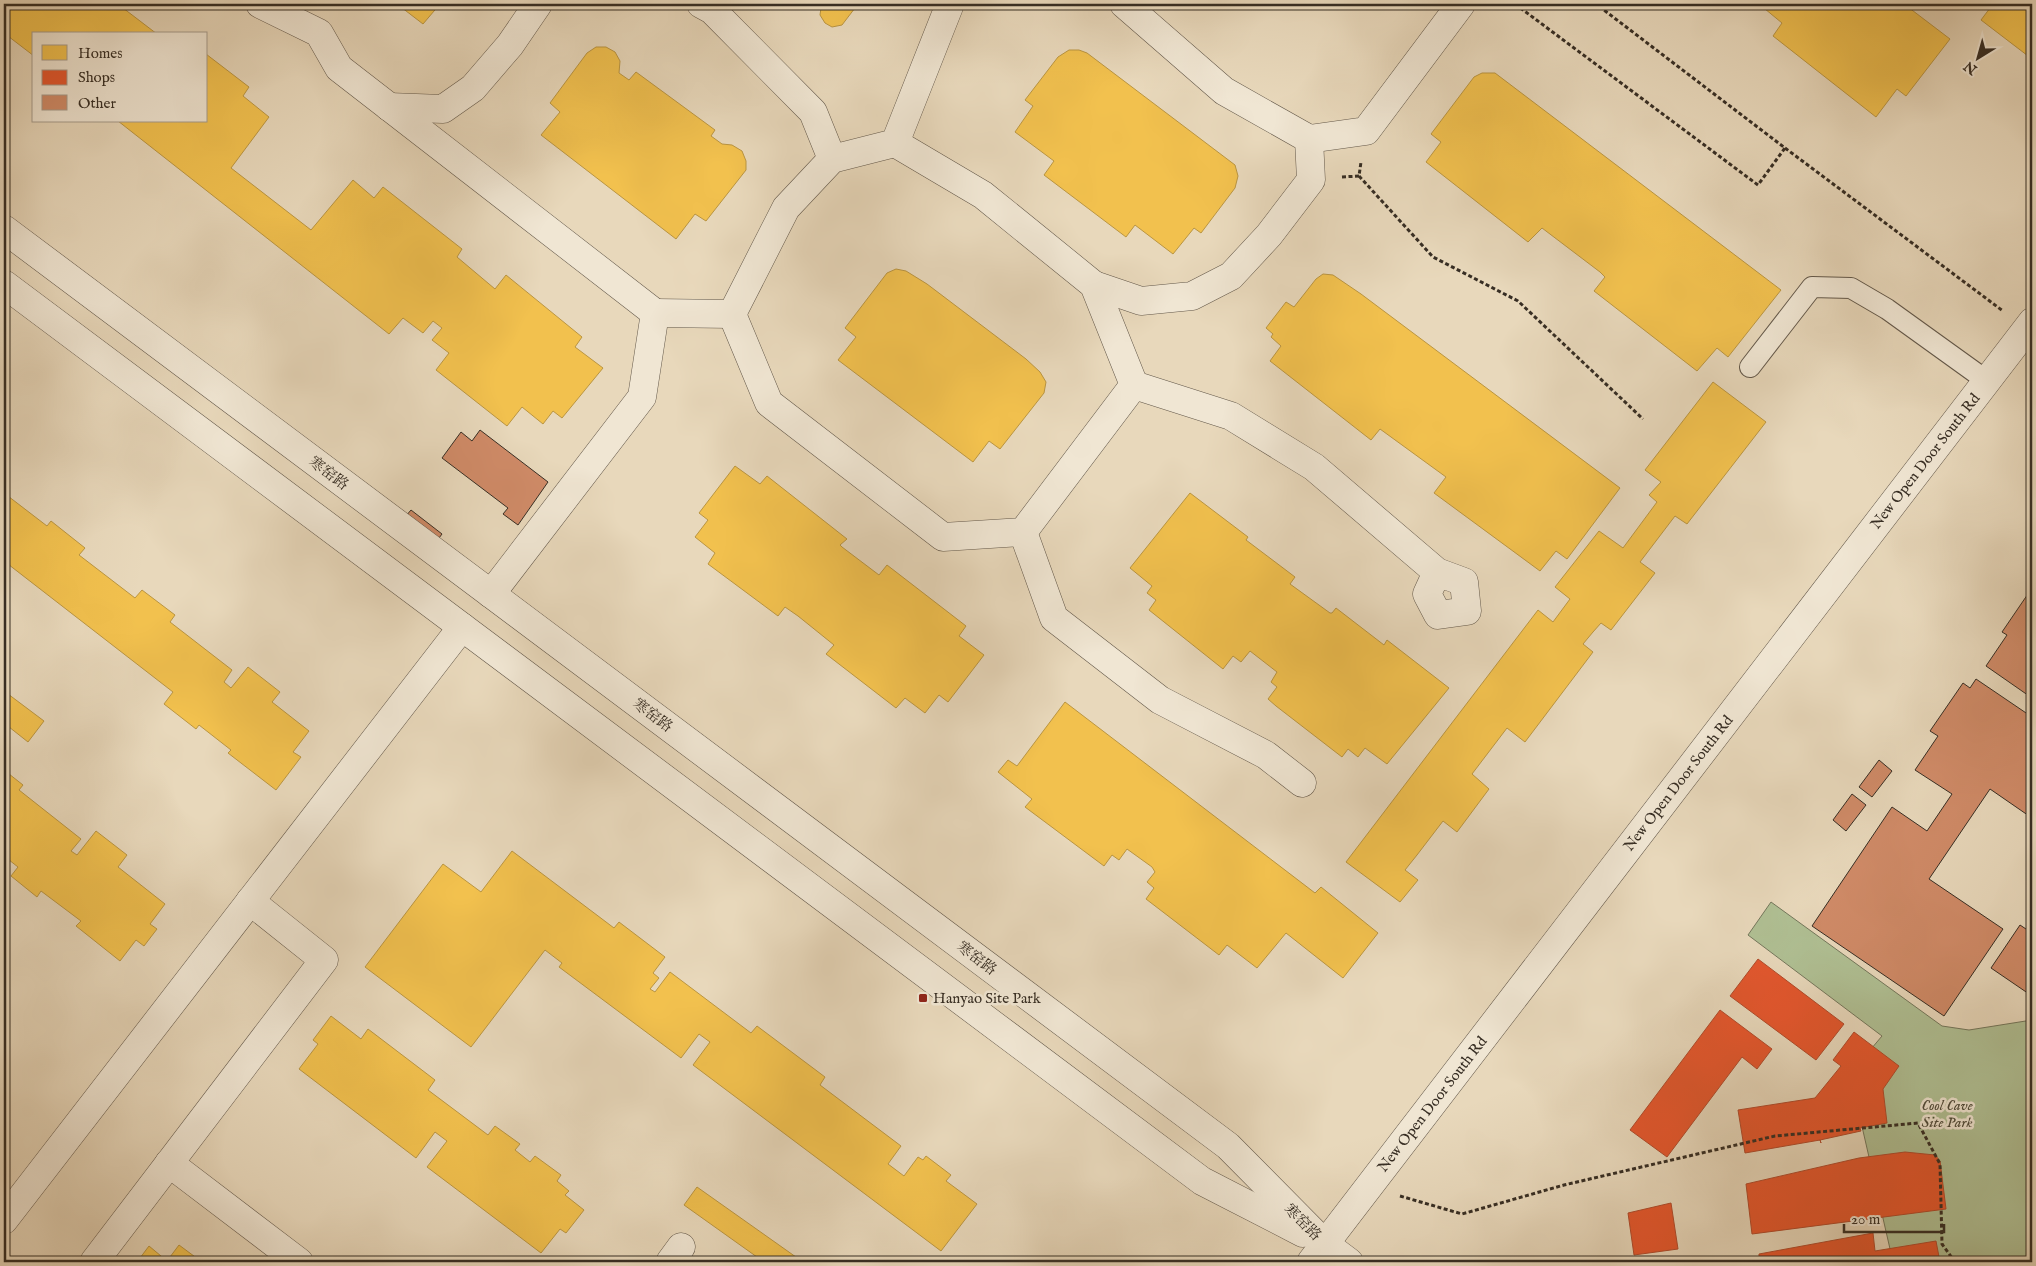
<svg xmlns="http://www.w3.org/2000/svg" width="2036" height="1266" viewBox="0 0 2036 1266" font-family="'IM FELL English','Noto Serif SC',serif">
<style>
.green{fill:#b0c094;stroke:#74775c}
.homes{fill:#f2c14e;stroke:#ba9541}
.shops{fill:#e4572e;stroke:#b04b2b}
.building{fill:#d08b68;stroke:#372e24}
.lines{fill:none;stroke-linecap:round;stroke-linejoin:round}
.service-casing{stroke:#63584a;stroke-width:22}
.minor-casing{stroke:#63584a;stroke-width:29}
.tertiary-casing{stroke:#63584a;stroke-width:29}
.path{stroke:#372e24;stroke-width:3;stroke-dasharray:4 2.5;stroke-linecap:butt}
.service{stroke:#f0e6d3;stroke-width:20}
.minor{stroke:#f0e6d3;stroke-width:28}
.tertiary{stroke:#f0e6d3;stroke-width:28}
.poi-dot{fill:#8f2418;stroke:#f0e6d3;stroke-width:2}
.labels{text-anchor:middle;stroke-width:5;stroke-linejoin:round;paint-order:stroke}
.street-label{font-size:15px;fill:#372e24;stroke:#f0e6d3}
.poi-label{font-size:15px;fill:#372e24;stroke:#f0e6d3;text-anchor:start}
.park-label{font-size:15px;font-style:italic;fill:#4f4b3a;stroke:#f0e6d3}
</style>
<rect width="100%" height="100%" fill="#e8d8bb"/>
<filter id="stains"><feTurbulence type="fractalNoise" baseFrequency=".004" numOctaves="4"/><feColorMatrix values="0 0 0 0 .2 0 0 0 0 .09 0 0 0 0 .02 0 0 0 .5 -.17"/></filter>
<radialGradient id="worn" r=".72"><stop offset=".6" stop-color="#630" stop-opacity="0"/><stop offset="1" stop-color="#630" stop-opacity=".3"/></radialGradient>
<!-- green -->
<path class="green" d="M1771 902 1942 1026 1969 1030 2032 1020V1262H1893L1850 1074 1882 1036 1748 935Z"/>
<!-- homes -->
<g class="homes">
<path d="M4 4H126L123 8 157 34H34V56L4 33Z"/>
<path d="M397 4H440L423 24Z"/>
<path d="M815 4H858L842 25 832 27 825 23 820 15 821 8Z"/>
<path d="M1759 4H1904L1950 39 1906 96 1897 89 1876 117 1773 36 1782 23Z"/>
<path d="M1993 4H2032V59L1981 20Z"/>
<path d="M596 47H606L615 52 620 61 619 73 629 80 636 72 715 130 711 136 722 144 732 145 742 151 746 161V170L706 221 695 214 676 239 541 135 560 112 550 103 587 53Z"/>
<path d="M1069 50H1079L1087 53 1235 165 1238 176 1235 188 1201 233 1194 228 1173 254 1135 225 1126 237 1044 175 1054 161 1015 132 1033 106 1025 100 1058 57Z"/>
<path d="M206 54 249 87 243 96 269 117 231 168 311 230 353 180 374 198 383 187 462 249 457 257 495 289 506 275 582 337 575 347 603 368 562 418 553 411 543 424 522 407 507 426 436 370 449 353 432 340 442 328 433 321 423 333 403 318 389 334 118 121H206Z"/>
<path d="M1482 73H1495L1781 290 1728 357 1717 348 1697 371 1594 291 1605 277 1600 272 1542 228 1528 242 1426 162 1441 142 1431 134 1474 77Z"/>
<path d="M896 269 906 271 927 284 1026 359 1040 372 1046 382 1044 393 1000 449 989 441 973 462 838 360 856 337 845 328 887 273Z"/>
<path d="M1323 274 1333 275 1361 294 1620 488 1567 559 1556 551 1540 571 1434 493 1446 477 1380 429 1371 440 1270 361 1281 346 1271 337 1273 334 1266 328 1286 302 1294 307 1316 279Z"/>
<path d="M1713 382 1766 422 1687 524 1675 516 1640 562 1655 573 1611 630 1601 623 1593 632 1583 644 1593 652 1525 742 1507 728 1472 774 1489 789 1457 832 1443 821 1417 855 1405 870 1418 880 1400 902 1346 862 1538 610 1553 622 1570 599 1555 587 1599 531 1623 548 1657 502 1649 495 1661 482 1645 470Z"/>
<path d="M735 466 760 484 767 476 847 539 840 545 842 547 879 575 887 565 966 626 959 636 984 655 948 702 939 695 925 713 905 698 896 708 826 654 834 645 798 616 785 607 778 616 708 564 715 553 695 537 708 520 699 513Z"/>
<path d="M4 493 47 526 51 521 85 548 79 555 135 598 142 590 175 615 170 622 232 670 224 682 231 688 248 667 280 692 272 702 309 731 293 752 301 757 276 790 228 753 231 750 199 725 196 729 164 704 173 692 4 561Z"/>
<path d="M1190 493 1248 537 1246 540 1295 577 1290 584 1330 613H1332L1336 608 1384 645 1387 640 1449 688 1387 764 1365 748 1358 757 1348 749 1342 757 1276 706 1268 699 1277 687 1271 682 1277 672 1250 651 1241 662 1233 656 1223 669 1149 610 1156 600 1147 593 1152 586 1130 568Z"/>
<path d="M8 694 44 721 28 742 4 723V699Z"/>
<path d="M1065 702 1315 893 1321 887 1378 933 1343 978 1286 933 1257 968 1227 945 1219 955 1146 899 1154 888 1147 882 1155 872 1152 867 1127 849 1119 860 1112 855 1104 866 1025 807 1032 799 998 772 1008 760 1017 766Z"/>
<path d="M4 770 23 785 19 790 81 839 71 851 77 855 96 831 127 855 118 867 165 904 150 924 157 929 144 946 136 940 120 961 76 926 81 921 41 891 37 897 11 876 18 867 4 856Z"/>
<path d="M512 851 614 928 619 922 665 957 653 973 659 978 650 989 655 992 670 972 751 1033 757 1026 825 1077 820 1085 901 1146 888 1164 904 1176 918 1157 923 1160 926 1156 951 1175 946 1181 977 1204 941 1251 693 1065 710 1042 699 1034 681 1058 559 967 562 963 545 950 471 1047 365 967 443 864 481 892Z"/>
<path d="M331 1016 361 1039 368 1029 435 1080 428 1090 488 1135 495 1126 520 1144 515 1150 530 1162 535 1156 561 1175 557 1181 569 1191 565 1195 584 1210 566 1233 560 1229 541 1253 427 1167 447 1141 435 1132 416 1158 299 1069 318 1044 313 1040Z"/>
<path d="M697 1187 803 1262H764L684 1205Z"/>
<path d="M179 1245 202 1262H137L149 1246 167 1261Z"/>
</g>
<!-- shops -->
<g class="shops">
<path d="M1758 959 1844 1024 1816 1060 1730 996Z"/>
<path d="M1720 1010 1772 1049 1757 1069 1742 1057 1667 1157 1630 1130Z"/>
<path d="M1854 1032 1899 1066 1883 1089 1887 1123 1860 1128 1861 1131 1820 1140 1821 1143 1820 1140 1745 1153 1738 1110 1815 1098 1841 1066 1833 1060Z"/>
<path d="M1905 1152 1935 1155 1940 1161 1946 1209 1752 1234 1746 1184 1859 1158Z"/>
<path d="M1671 1203 1678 1249 1634 1255 1628 1213Z"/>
<path d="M1873 1233 1875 1251 1936 1241 1940 1262H1759V1254Z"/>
</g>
<!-- building -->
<g class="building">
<path d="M480 430 548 482 518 525 503 514 508 508 442 458 461 432 472 441Z"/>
<path d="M411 510 442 534 436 542 405 517Z"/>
<path d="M2032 588V698L1986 666 2007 635 2002 632Z"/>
<path d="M1976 679 2032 717V818L1990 789 1929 879 2003 929 1944 1016 1812 926 1892 807 1927 831 1952 794 1915 770 1938 736 1930 731 1963 683 1970 688Z"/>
<path d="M1879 760 1892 771 1872 797 1859 787Z"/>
<path d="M1852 794 1866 805 1846 831 1833 820Z"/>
<path d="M2032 921V996L1991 968 2020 925 2026 929Z"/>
</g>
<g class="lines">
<defs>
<path id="service" d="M1750 367 1812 287 1851 288 1887 309 1987 381"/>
<g id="minor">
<path d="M260 4 319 33 339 68 655 313"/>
<path d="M701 4 712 10 813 112 832 159"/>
<path d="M389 107 443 109 473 88 510 45 538 4"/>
<path d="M1309 139 1366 131 1461 4"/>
<path d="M1094 285 1141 301 1192 296 1231 276 1269 235 1311 180 1309 139 1224 91 1124 4"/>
<path d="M732 314 769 403 943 537 1023 532 1134 385 1094 285 983 195 895 143"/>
<path d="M1134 385 1231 416 1314 467 1437 572 1427 594 1438 615 1467 611 1464 582 1437 572"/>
<path d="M1023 532 1054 618 1160 700 1266 755 1302 783"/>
<path d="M491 594 642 397 655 313 732 314 786 208 832 159 895 143 950 4"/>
<path d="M169 1163 299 1262"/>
<path d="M4 1220 462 627"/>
<path d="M94 1262 324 960 250 901"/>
<path d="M670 1262 681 1247"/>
</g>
<g id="tertiary">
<path d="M4 229 1228 1146 1325 1244 1349 1262"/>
<path d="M4 284 1202 1181 1303 1233"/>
<path d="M1311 1262 2032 322"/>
</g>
</defs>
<!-- service casing -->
<use href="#service" class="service-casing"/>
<!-- minor casing -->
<use href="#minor" class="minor-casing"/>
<!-- tertiary casing -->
<use href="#tertiary" class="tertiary-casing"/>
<!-- path -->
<g class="path">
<path d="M1515 4 1758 185 1785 148 1596 4"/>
<path d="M1785 148 2003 311"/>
<path d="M1359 176 1433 257 1518 301 1643 419"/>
<path d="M1342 177 1359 176 1361 162"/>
<path d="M1400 1196 1462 1214 1564 1185 1775 1136 1918 1123 1940 1164 1942 1244 1955 1262"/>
</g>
<!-- service -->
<use href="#service" class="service"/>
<!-- minor -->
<use href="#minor" class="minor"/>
<!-- tertiary -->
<use href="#tertiary" class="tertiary"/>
</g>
<!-- markers -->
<rect class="poi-dot" x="918" y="993" width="10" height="10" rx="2.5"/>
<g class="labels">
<!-- street labels -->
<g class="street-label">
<text transform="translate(1925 461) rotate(-52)" y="5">New Open Door South Rd</text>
<text transform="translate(329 473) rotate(37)" y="5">寒窑路</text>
<text transform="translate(653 715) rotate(37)" y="5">寒窑路</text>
<text transform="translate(1678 783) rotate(-52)" y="5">New Open Door South Rd</text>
<text transform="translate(977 958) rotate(37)" y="5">寒窑路</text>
<text transform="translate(1432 1104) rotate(-52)" y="5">New Open Door South Rd</text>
<text transform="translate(1303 1222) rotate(45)" y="5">寒窑路</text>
</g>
<!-- poi labels -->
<g class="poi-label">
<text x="933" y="1003">Hanyao Site Park</text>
</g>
<!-- park labels -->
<g class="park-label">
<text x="1947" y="1110">Cool Cave<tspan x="1947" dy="17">Site Park</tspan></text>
</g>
</g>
<!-- margin -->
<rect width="2036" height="1266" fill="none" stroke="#e8d8bb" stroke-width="20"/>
<rect x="5" y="5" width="2026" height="1256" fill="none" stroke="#372e24" stroke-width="2.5"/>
<rect x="10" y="10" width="2016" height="1246" fill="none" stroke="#372e24"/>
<!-- legend -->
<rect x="32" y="32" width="175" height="90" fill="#f0e6d3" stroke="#a69c8d"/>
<rect x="42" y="45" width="25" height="15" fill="#f2c14e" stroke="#a69c8d"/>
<text x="78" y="58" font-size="15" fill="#372e24">Homes</text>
<rect x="42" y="70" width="25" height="15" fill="#e4572e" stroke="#a69c8d"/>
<text x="78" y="82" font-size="15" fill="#372e24">Shops</text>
<rect x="42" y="95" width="25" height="15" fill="#d08b68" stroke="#a69c8d"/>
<text x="78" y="108" font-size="15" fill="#372e24">Other</text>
<!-- north arrow -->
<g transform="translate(1978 58) rotate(217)" stroke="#f0e6d3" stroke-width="4" paint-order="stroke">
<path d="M0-4L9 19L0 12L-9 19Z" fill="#372e24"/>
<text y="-8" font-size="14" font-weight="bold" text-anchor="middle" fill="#372e24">N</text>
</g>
<!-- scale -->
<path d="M1844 1224v8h100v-8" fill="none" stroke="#372e24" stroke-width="2.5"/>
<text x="1851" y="1224" font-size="15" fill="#372e24" stroke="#f0e6d3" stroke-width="4" paint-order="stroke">20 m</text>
<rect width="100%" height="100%" filter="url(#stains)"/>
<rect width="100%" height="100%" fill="url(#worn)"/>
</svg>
